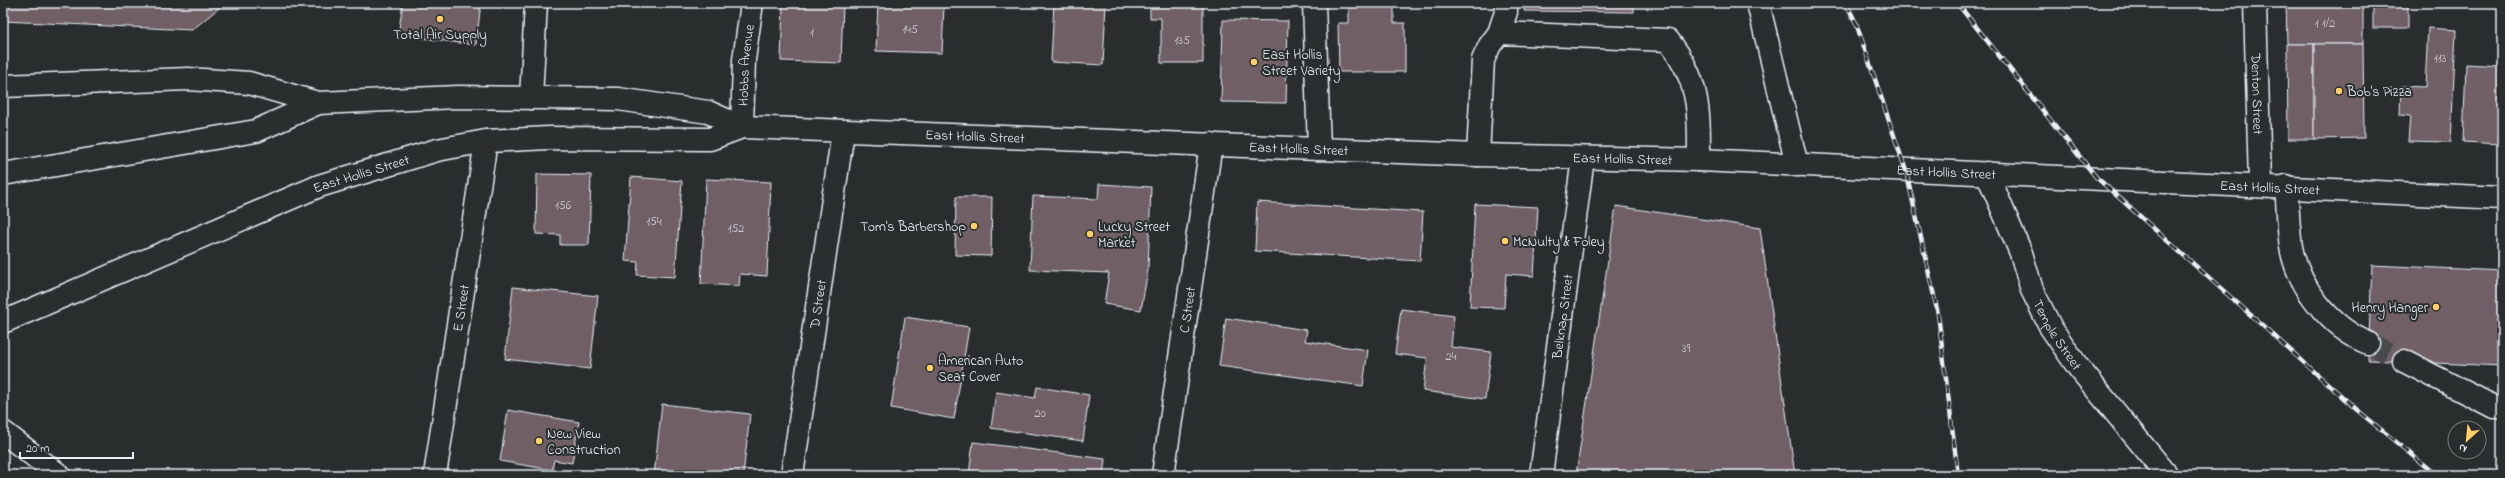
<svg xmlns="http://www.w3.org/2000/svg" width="2505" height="478" viewBox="0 0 2505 478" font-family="'Indie Flower',sans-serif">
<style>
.building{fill:#715f66;stroke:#e8f1f8}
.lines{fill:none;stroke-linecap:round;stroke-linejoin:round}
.minor-tunnel{stroke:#464a4c;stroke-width:22;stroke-dasharray:22 11;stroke-linecap:butt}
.minor-casing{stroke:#e8f1f8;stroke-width:25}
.major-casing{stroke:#e8f1f8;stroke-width:25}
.minor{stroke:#2a2d2e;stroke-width:22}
.major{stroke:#2a2d2e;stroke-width:22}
.rail-casing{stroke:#e8f1f8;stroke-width:4.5}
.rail{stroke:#2a2d2e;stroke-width:3;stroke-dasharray:9;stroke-linecap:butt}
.poi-dot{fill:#ffd166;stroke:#2a2d2e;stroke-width:1.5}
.labels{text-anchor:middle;stroke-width:4;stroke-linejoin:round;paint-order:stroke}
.number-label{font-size:12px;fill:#caccd4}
.poi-label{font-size:14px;fill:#e8f1f8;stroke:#2a2d2e;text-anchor:start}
.street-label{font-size:14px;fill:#e8f1f8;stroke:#2a2d2e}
</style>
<rect width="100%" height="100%" fill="#2a2d2e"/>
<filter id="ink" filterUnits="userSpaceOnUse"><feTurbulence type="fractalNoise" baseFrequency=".025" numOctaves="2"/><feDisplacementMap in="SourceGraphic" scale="8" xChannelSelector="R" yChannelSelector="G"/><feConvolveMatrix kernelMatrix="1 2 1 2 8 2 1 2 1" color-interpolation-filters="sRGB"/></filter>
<g filter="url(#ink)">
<!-- building -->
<g class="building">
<path d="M3 3H225L192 30 3 21Z"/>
<path d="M403 3H481L476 45 398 35Z"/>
<path d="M783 3H843L841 63 781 61Z"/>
<path d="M878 3H974V6L944 5 942 53 876 51Z"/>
<path d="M1054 3H1106L1103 65 1051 62Z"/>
<path d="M1150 3H1203V63H1161V18H1150Z"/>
<path d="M1349 3H1394V23H1405V72H1339L1338 23H1349Z"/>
<path d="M1525 3H1634V12L1524 11Z"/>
<path d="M2286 3H2363V44H2287Z"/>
<rect x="2373" y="3" width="35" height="25"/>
<path d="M1223 20 1288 21 1286 103 1221 102Z"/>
<path d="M2428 28 2456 30 2451 142 2408 141 2410 116 2400 115 2401 86 2425 87Z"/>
<path d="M2287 44H2314V139H2288Z"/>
<path d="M2314 44H2363L2364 138 2314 139Z"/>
<path d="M2466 64 2502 66V144L2463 142Z"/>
<path d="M537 174 591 175 589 245H560V235L536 234Z"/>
<path d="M631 177 682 181 675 277 637 275 638 262 625 261Z"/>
<path d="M706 179 771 182 767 276 740 274 739 286 701 284Z"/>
<path d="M1099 184 1151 187 1148 270 1141 310 1104 304 1109 273 1030 270 1033 196 1098 199Z"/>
<path d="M956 197H992L991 256 955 255Z"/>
<path d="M1257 202 1423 212 1420 261 1255 251Z"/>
<path d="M1475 204 1538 207 1534 276 1506 274 1504 308 1470 307Z"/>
<path d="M1616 206 1760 228 1795 475H1576Z"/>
<path d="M2372 265 2502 271V366L2368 360Z"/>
<path d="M513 287 598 296 590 369 505 359Z"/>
<path d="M1401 309 1454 316 1451 347 1491 352 1485 399 1423 391 1427 358 1395 354Z"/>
<path d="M905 317 969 327 954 419 891 408Z"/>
<path d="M1226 318 1307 330 1305 341 1368 350 1363 386 1219 366Z"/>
<path d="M1037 387 1089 395 1083 441 991 428 996 392 1035 398Z"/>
<path d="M662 404 750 414 743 475H654Z"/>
<path d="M508 410 579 422 572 463 554 460 552 470 500 461Z"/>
<path d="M973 442 1105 459 1103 475H969Z"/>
</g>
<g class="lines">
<!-- minor-tunnel -->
<path class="minor-tunnel" d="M2368 343 2404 361"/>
<defs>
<g id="minor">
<path d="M1314 3 1319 149"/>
<path d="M1758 3 1797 165"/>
<path id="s1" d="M2255 3 2260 184"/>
<path d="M1499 33 1506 12V3"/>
<path d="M3 86 188 79 249 83 318 103"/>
<path d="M531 98 536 3"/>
<path id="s2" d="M742 127 744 60 752 3"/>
<path d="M1478 155 1483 60 1490 45 1499 33 1668 40C1700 80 1699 111 1699 160"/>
<path id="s3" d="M1987 173 2021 253 2032 290 2051 328 2078 367 2167 475"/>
<path d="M2286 186C2288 206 2288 227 2291 247 2298 287 2331 328 2368 343"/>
<path d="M2404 361 2494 407H2502"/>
<path d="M3 432 59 475"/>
<path id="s4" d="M435 475 486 141"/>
<path id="s5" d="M792 475 843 132"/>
<path id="s6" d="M1163 475 1211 144"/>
<path id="s7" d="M1541 475 1583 158"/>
</g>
<g id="major">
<path id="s8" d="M3 174 256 131 318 103 458 97 618 99 708 112 742 127 1478 155 1699 160 2502 198"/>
<path id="s9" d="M3 322 319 186 437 150 486 141 549 138 710 139 742 127"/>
</g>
</defs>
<!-- minor casing -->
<use href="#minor" class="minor-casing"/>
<!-- major casing -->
<use href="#major" class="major-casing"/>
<!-- minor -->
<use href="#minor" class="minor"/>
<!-- major -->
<use href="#major" class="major"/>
<defs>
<g id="rail">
<path d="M1846 3 1856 23 1906 171 1938 314 1958 475"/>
<path d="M1957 3 2096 177 2356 409 2436 475"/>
</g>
</defs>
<!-- rail casing -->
<use href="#rail" class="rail-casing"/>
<!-- rail -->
<use href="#rail" class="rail"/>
</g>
</g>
<!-- markers -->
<g class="poi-dot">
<circle cx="440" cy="19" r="4"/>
<circle cx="1254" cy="62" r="4"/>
<circle cx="2339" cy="91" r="4"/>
<circle cx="974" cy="226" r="4"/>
<circle cx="1090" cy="234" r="4"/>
<circle cx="1505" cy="241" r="4"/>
<circle cx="2436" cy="307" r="4"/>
<circle cx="930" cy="368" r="4"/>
<circle cx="539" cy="441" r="4"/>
</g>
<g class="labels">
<!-- number labels -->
<g class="number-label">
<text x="2325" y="27">1 1/2</text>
<text x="910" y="33">145</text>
<text x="812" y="36">1</text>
<text x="1182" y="44">135</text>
<text x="2440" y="62">113</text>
<text x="563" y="209">156</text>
<text x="654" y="225">154</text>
<text x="736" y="232">152</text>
<text x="1686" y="352">39</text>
<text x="1451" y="360">24</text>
<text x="1040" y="417">20</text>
</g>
<!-- poi labels -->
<g class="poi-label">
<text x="440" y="39" text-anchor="middle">Total Air Supply</text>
<text x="1262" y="59">East Hollis<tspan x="1262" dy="16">Street Variety</tspan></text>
<text x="2347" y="96">Bob's Pizza</text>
<text x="966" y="231" text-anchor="end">Tom's Barbershop</text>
<text x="1098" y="231">Lucky Street<tspan x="1098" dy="16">Market</tspan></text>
<text x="1513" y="246">McNulty &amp; Foley</text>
<text x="2428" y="312" text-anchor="end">Henry Hanger</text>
<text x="938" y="365">American Auto<tspan x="938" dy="16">Seat Cover</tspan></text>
<text x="547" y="438">New View<tspan x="547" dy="16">Construction</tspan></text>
</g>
<!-- street labels -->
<g class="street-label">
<text dy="5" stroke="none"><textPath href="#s2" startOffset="62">Hobbs Avenue</textPath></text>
<text dy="5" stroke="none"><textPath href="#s1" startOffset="91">Denton Street</textPath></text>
<text dy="5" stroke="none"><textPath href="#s8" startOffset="986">East Hollis Street</textPath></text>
<text dy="5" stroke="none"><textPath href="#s8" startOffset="1310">East Hollis Street</textPath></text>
<text dy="5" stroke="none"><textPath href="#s8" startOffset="1634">East Hollis Street</textPath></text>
<text dy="5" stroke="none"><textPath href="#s8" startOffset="1958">East Hollis Street</textPath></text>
<text dy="5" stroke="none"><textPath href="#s9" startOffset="388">East Hollis Street</textPath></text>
<text dy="5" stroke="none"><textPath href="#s8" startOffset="2282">East Hollis Street</textPath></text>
<text dy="5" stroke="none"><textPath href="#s5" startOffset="173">D Street</textPath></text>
<text dy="5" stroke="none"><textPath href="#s4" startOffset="169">E Street</textPath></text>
<text dy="5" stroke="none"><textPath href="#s6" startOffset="167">C Street</textPath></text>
<text dy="5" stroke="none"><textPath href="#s7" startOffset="160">Belknap Street</textPath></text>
<text dy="5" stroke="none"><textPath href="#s3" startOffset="177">Temple Street</textPath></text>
</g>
</g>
<!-- margin -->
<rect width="2505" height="478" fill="none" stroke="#2a2d2e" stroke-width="16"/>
<rect x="8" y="8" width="2489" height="462" fill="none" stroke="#e8f1f8" stroke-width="1.5" filter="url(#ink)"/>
<!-- north arrow -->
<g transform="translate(2467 440) rotate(207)"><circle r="19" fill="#2a2d2e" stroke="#767b7f"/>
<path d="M0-3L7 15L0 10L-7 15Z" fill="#ffd166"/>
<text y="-6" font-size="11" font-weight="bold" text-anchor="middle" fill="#e8f1f8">N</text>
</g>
<!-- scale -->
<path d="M20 452v6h113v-6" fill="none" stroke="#e8f1f8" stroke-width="2"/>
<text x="26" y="452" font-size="12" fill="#e8f1f8" stroke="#2a2d2e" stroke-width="3" paint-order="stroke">20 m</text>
</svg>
